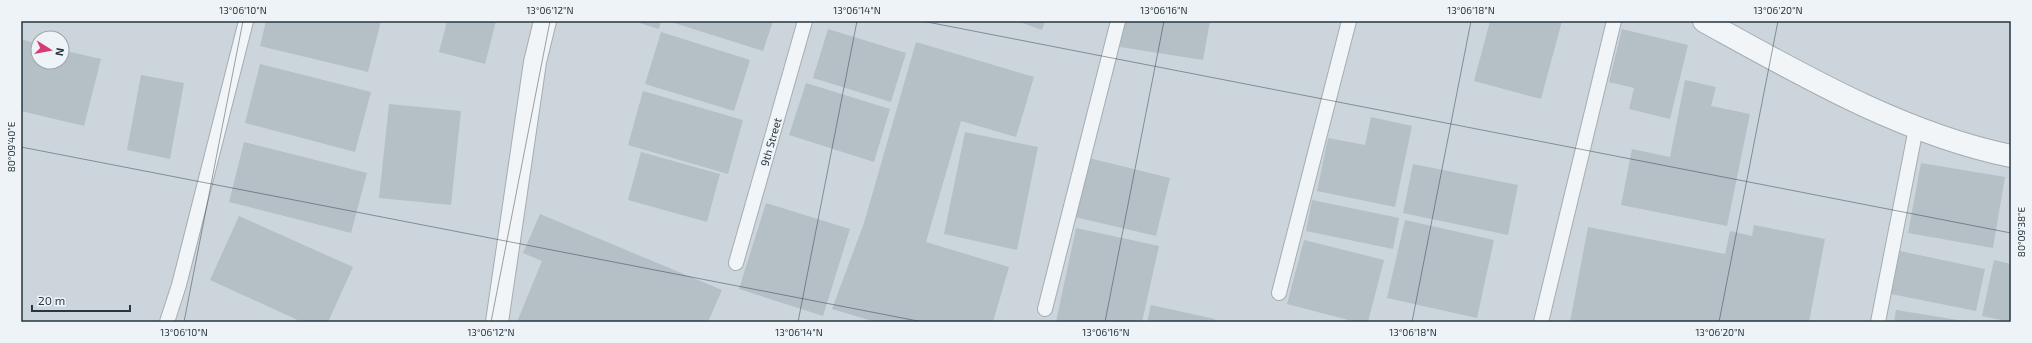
<svg xmlns="http://www.w3.org/2000/svg" width="2032" height="343" viewBox="0 0 2032 343" font-family="'Exo 2',sans-serif">
<style>
.built{fill:#ccd5db;fill-rule:evenodd}
.building{fill:#b5bfc6}
.lines{fill:none;stroke-linecap:round;stroke-linejoin:round}
.service-casing{stroke:#a4adb3;stroke-width:16}
.minor-casing{stroke:#a4adb3;stroke-width:24}
.service{stroke:#f2f5f7;stroke-width:14}
.minor{stroke:#f2f5f7;stroke-width:22}
.ticks{fill:none;stroke:#263641;stroke-width:1;stroke-opacity:0.45}
.labels{text-anchor:middle;stroke-width:3.5;stroke-linejoin:round;paint-order:stroke}
.street-label{font-size:11px;fill:#263641;stroke:#eef3f7}
.neatline{fill:none;stroke:#263641;stroke-width:1.5}
.ticks-label{font-size:10px;text-anchor:middle;fill:#263641}
</style>
<rect width="100%" height="100%" fill="#dfe5e9"/>
<!-- built -->
<path class="built" d="M21 21H2011V322H21ZM38 38H62V62H38Z"/>
<!-- building -->
<g class="building">
<path d="M266 21H381L368 72 260 46Z"/>
<path d="M447 21H496L485 64 439 52Z"/>
<path d="M633 21H661L659 29Z"/>
<path d="M668 21H773L763 51Z"/>
<path d="M1017 21H1045L1042 30Z"/>
<path d="M1124 21H1210L1203 60 1120 47Z"/>
<path d="M1490 21H1562L1541 99 1474 81Z"/>
<path d="M828 29 906 53 891 102 813 78Z"/>
<path d="M1622 29 1688 45 1670 119 1629 109 1634 88 1609 82Z"/>
<path d="M661 32 750 60 734 111 645 84Z"/>
<path d="M21 39 38 44V62H62V50L101 59 84 126 21 111Z"/>
<path d="M916 42 1034 77 1016 137 961 121 926 242 1009 267 993 322H876L832 309 864 223Z"/>
<path d="M260 64 371 92 355 152 245 123Z"/>
<path d="M141 75 184 83 170 159 127 150Z"/>
<path d="M1685 80 1716 87 1711 106 1750 114 1727 226 1621 205 1632 149 1670 157Z"/>
<path d="M806 83 890 109 874 162 789 135Z"/>
<path d="M643 91 743 120 728 174 628 145Z"/>
<path d="M389 104 461 111 451 205 379 198Z"/>
<path d="M1371 117 1412 126 1395 207 1317 191 1328 138 1365 145Z"/>
<path d="M965 132 1038 147 1017 250 944 234Z"/>
<path d="M244 142 367 173 351 233 229 202Z"/>
<path d="M641 152 720 174 707 222 628 200Z"/>
<path d="M1089 158 1170 178 1156 236 1075 217Z"/>
<path d="M1921 163 2005 177 1993 248 1908 233Z"/>
<path d="M1413 164 1518 185 1508 235 1403 213Z"/>
<path d="M1312 200 1399 218 1393 249 1306 231Z"/>
<path d="M766 203 850 229 823 316 739 289Z"/>
<path d="M540 214 722 290 708 322H517L542 261 523 253Z"/>
<path d="M239 216 353 267 328 322H302L210 280Z"/>
<path d="M1405 220 1494 240 1477 318 1387 298Z"/>
<path d="M1754 225 1825 239 1809 322H1570L1588 227 1725 254 1730 231 1752 236Z"/>
<path d="M1076 228 1159 246 1142 322H1056Z"/>
<path d="M1304 240 1384 260 1368 322H1356L1287 304Z"/>
<path d="M1900 251 1985 269 1976 311 1891 294Z"/>
<path d="M1994 260 2011 264V322L1982 316Z"/>
<path d="M1151 305 1215 319 1214 322H1147Z"/>
<path d="M1896 310 1964 321 1894 322Z"/>
</g>
<g class="lines">
<defs>
<g id="service">
<path d="M736 263 805 21"/>
<path d="M1279 293 1349 21"/>
<path d="M1045 309 1118 21"/>
<path d="M167 322 179 285 246 21"/>
<path d="M1541 322 1614 21"/>
<path d="M1878 322 1916 128"/>
</g>
<g id="minor">
<path d="M1704 21C1800 74 1903 134 2011 156"/>
<path d="M497 322 535 62 545 21"/>
</g>
</defs>
<!-- service casing -->
<use href="#service" class="service-casing"/>
<!-- minor casing -->
<use href="#minor" class="minor-casing"/>
<!-- service -->
<use href="#service" class="service"/>
<!-- minor -->
<use href="#minor" class="minor"/>
</g>
<!-- ticks -->
<path class="ticks" d="M922 21 2011 233M21 147 923 322M184 322 243 21M491 322 550 21M798 322 857 21M1105 322 1164 21M1412 322 1471 21M1719 322 1778 21"/>
<g class="labels">
<!-- street labels -->
<g class="street-label">
<text transform="translate(771 142) rotate(-74)" y="4">9th Street</text>
</g>
</g>
<!-- border -->
<rect width="2032" height="343" fill="none" stroke="#eef3f7" stroke-width="44"/>
<!-- north arrow -->
<g transform="translate(50 50) rotate(101)"><circle r="19" fill="#eef3f7" stroke="#9ea7ae"/>
<path d="M0-3L7 15L0 10L-7 15Z" fill="#d73a74"/>
<text y="-6" font-size="11" font-weight="bold" text-anchor="middle" fill="#263641">N</text>
</g>
<!-- scale -->
<path d="M32 305v6h98v-6" fill="none" stroke="#263641" stroke-width="2"/>
<text x="38" y="305" font-size="12" fill="#263641" stroke="#eef3f7" stroke-width="3" paint-order="stroke">20 m</text>
<rect x="22" y="22" width="1988" height="299" class="neatline"/>
<g class="ticks-label">
<text x="243" y="14">13°06'10"N</text>
<text x="550" y="14">13°06'12"N</text>
<text x="857" y="14">13°06'14"N</text>
<text x="1164" y="14">13°06'16"N</text>
<text x="1471" y="14">13°06'18"N</text>
<text x="1778" y="14">13°06'20"N</text>
<text transform="translate(11 147) rotate(-90)" y="4">80°09'40"E</text>
<text transform="translate(2021 232) rotate(-90)" y="4">80°09'38"E</text>
<text x="184" y="336">13°06'10"N</text>
<text x="491" y="336">13°06'12"N</text>
<text x="799" y="336">13°06'14"N</text>
<text x="1106" y="336">13°06'16"N</text>
<text x="1413" y="336">13°06'18"N</text>
<text x="1720" y="336">13°06'20"N</text>
</g>
</svg>
